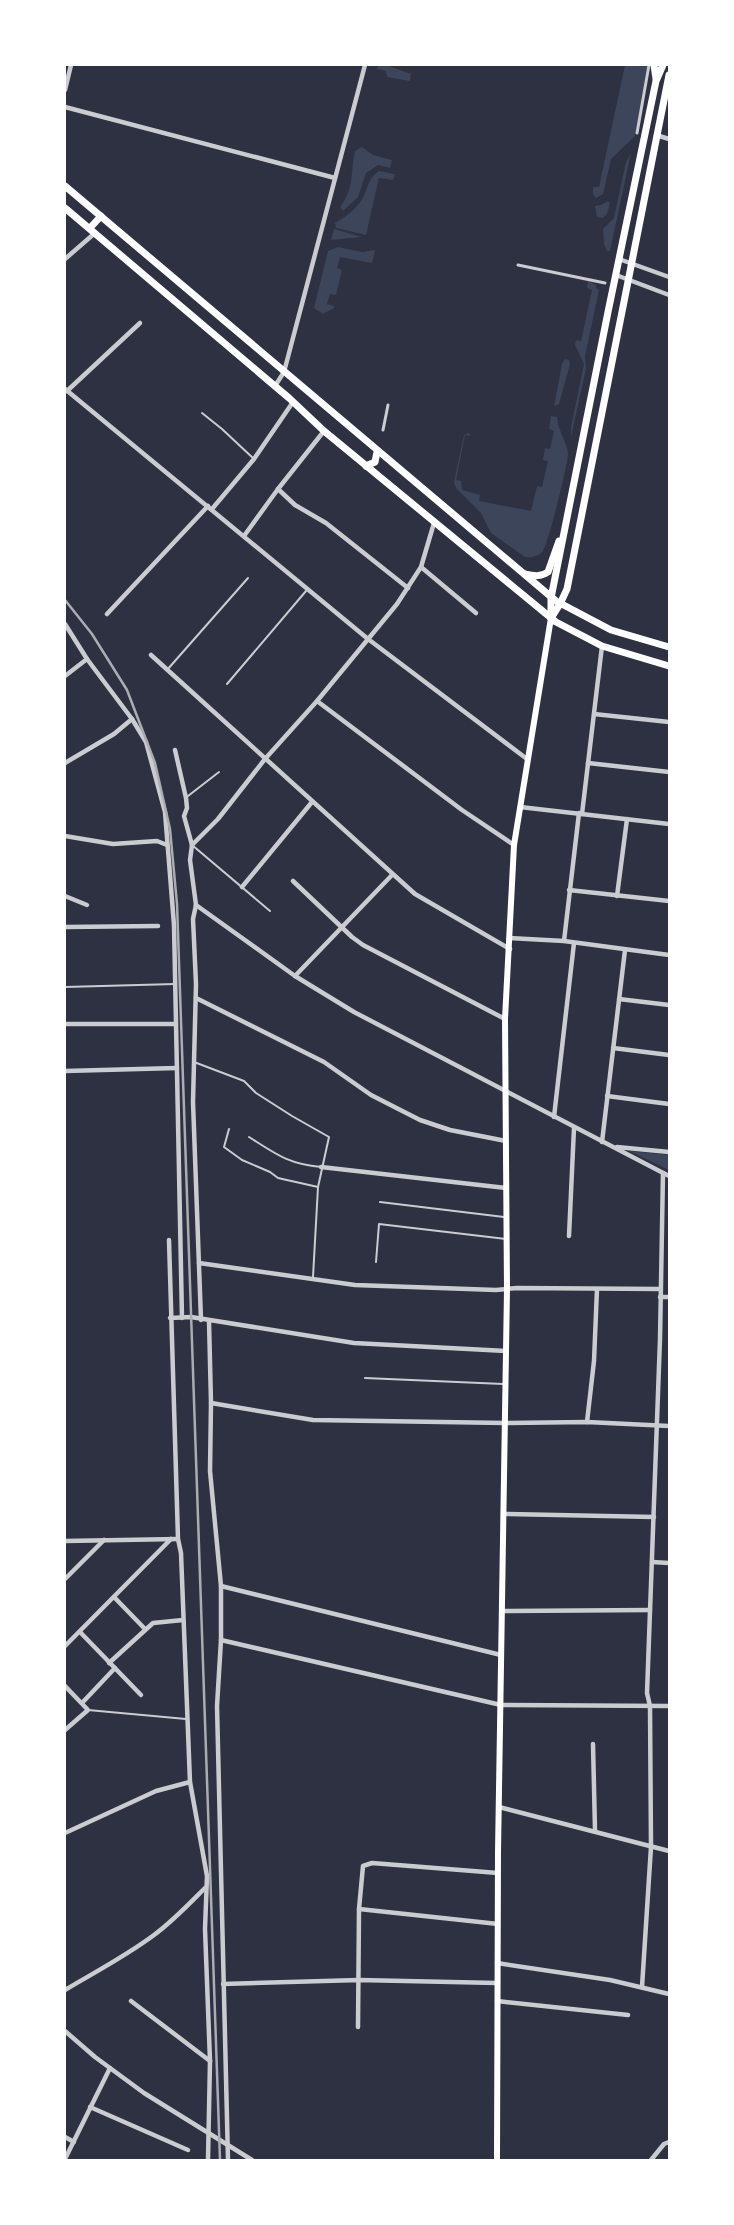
<svg xmlns="http://www.w3.org/2000/svg" width="734" height="2225" viewBox="0 0 734 2225" font-family="'IBM Plex Sans',sans-serif">
<style>
.green{fill:#3c4559}
.lines{fill:none;stroke-linecap:round;stroke-linejoin:round}
.service{stroke:#caccd0;stroke-width:2}
.pedestrian{stroke:#caccd0;stroke-width:3}
.minor{stroke:#caccd0;stroke-width:4.5}
.secondary{stroke:#fff;stroke-width:6}
.primary{stroke:#fff;stroke-width:7}
.rail{stroke:#abadb3;stroke-width:2.5}
</style>
<rect width="100%" height="100%" fill="#2d3142"/>
<!-- green -->
<g class="green">
<path d="M378 65H386L411 74 410 81 387 77 386 71 377 69Z"/>
<path d="M625 65H647V67L635 136 611 159 603 194 596 198 593 194V187H599Z"/>
<path d="M362 147 373 155 392 160 390 168 378 165 366 173 358 197 343 211 340 207C355 188 350 172 355 151Z"/>
<path d="M631 153 610 251H607L604 244 603 229 614 218 626 162Z"/>
<path d="M379 171 395 174 393 180 379 178 366 235 336 228 335 223C345 217 354 211 361 201 369 189 366 180 379 171Z"/>
<path d="M608 201 610 203 607 214 603 218 597 217 595 206 601 205Z"/>
<path d="M334 229 362 237 331 240Z"/>
<path d="M338 247 362 252 375 250 372 263 340 257 337 268 342 270 336 295 330 294 327 304 334 306V308L323 314 314 308 328 251Z"/>
<path d="M588 281 596 285V288L599 290 585 356 586 368 571 437V427L584 364 575 345 576 340 581 341 592 290 587 288Z"/>
<path d="M565 359 569 360 570 364 559 404 554 406 562 364Z"/>
<path d="M551 416 557 417C558 431 567 442 568 454 568 464 548 544 543 551 539 556 532 558 525 557L491 533 481 513 456 488 454 482 464 435 469 433 471 436 465 435 456 480 461 481 462 490 480 495 479 501 531 511 537 486 542 487 548 461 543 460 545 448 550 449 554 431 549 429Z"/>
<path d="M629 1151 669 1155V1170Z"/>
</g>
<g class="lines">
<!-- service -->
<g class="service">
<path d="M202 413 222 429 254 459"/>
<path d="M167 670 248 578"/>
<path d="M227 684 306 591"/>
<path d="M188 796 219 772"/>
<path d="M192 845 270 911"/>
<path d="M65 987 175 984"/>
<path d="M194 1062 244 1081 256 1093 292 1116 329 1137 318 1187 313 1277"/>
<path d="M229 1129 224 1147 242 1160 270 1172 278 1178 318 1187"/>
<path d="M249 1137C276 1154 288 1164 321 1167"/>
<path d="M380 1202 504 1217"/>
<path d="M376 1262 379 1224 506 1239"/>
<path d="M365 1378 503 1384"/>
<path d="M88 1710 186 1719"/>
</g>
<!-- pedestrian -->
<g class="pedestrian">
<path d="M637 133 649 65"/>
<path d="M518 265 605 283"/>
<path d="M383 430 388 405"/>
</g>
<!-- minor -->
<g class="minor">
<path d="M65 90 71 65"/>
<path d="M65 107 335 178"/>
<path d="M656 135 669 139"/>
<path d="M65 259 95 233"/>
<path d="M619 259 669 277"/>
<path d="M616 275 669 295"/>
<path d="M275 386 284 372 365 65"/>
<path d="M65 389 368 639 527 759"/>
<path d="M67 391 140 323"/>
<path d="M278 489 295 505 326 523 408 588"/>
<path d="M212 509 254 459 293 402"/>
<path d="M244 536 278 489 324 431"/>
<path d="M421 567 476 613"/>
<path d="M107 614 208 506"/>
<path d="M65 624 87 659 132 719 146 742 165 812 174 925 182 1318"/>
<path d="M151 655 415 894 510 949"/>
<path d="M65 676 87 659"/>
<path d="M317 701 462 810 514 845"/>
<path d="M594 714 669 722"/>
<path d="M175 750 186 798 187 808 184 816 192 845 190 860 196 905 193 919 196 984 193 1102 201 1320"/>
<path d="M65 763 114 734 132 719"/>
<path d="M588 763 669 772"/>
<path d="M520 807 669 824"/>
<path d="M582 814 602 646"/>
<path d="M65 836 113 844 157 841 167 845"/>
<path d="M192 845 218 819 265 759 317 701 397 604 421 567 434 523"/>
<path d="M293 881 352 937 363 945 505 1019"/>
<path d="M242 887 312 802"/>
<path d="M569 890 669 901"/>
<path d="M65 896 87 905"/>
<path d="M617 896 627 819"/>
<path d="M196 905 295 976 354 1012 669 1176"/>
<path d="M65 927 158 926"/>
<path d="M509 938 564 941 669 955"/>
<path d="M564 941 579 813"/>
<path d="M295 976 392 875"/>
<path d="M196 998 324 1062 371 1095 420 1120 450 1130 506 1141"/>
<path d="M619 999 669 1005"/>
<path d="M65 1024H176"/>
<path d="M613 1048 669 1055"/>
<path d="M65 1071 177 1068"/>
<path d="M607 1096 669 1104"/>
<path d="M554 1117 574 943"/>
<path d="M602 1142 625 950"/>
<path d="M617 1147 669 1152"/>
<path d="M321 1167 506 1188"/>
<path d="M569 1236 574 1128"/>
<path d="M169 1240 178 1539 181 1553 190 1782 207 1876 205 1929 210 2061 208 2160"/>
<path d="M199 1263 355 1285 496 1290 517 1288 660 1289"/>
<path d="M660 1297H669"/>
<path d="M170 1318 191 1317 354 1343 506 1351"/>
<path d="M209 1321 211 1403 210 1471 221 1586V1640L217 1706 228 2160"/>
<path d="M211 1403 313 1420 505 1423 587 1422 669 1426"/>
<path d="M587 1422 594 1361 597 1289"/>
<path d="M505 1514 654 1517"/>
<path d="M65 1541 178 1539"/>
<path d="M652 1562 669 1563"/>
<path d="M65 1579 104 1540"/>
<path d="M221 1586 501 1655"/>
<path d="M114 1597 145 1629"/>
<path d="M502 1611 650 1610"/>
<path d="M80 1632 141 1695"/>
<path d="M221 1640 501 1705 669 1706"/>
<path d="M65 1646 171 1539"/>
<path d="M109 1663 153 1623 183 1620"/>
<path d="M65 1686 88 1710 65 1730"/>
<path d="M82 1703 115 1668"/>
<path d="M593 1744 595 1830"/>
<path d="M499 1807 669 1851"/>
<path d="M65 1833 156 1791 190 1782"/>
<path d="M359 1909 498 1924"/>
<path d="M497 1963 610 1980 669 1994"/>
<path d="M223 1984 359 1980 497 1983"/>
<path d="M642 1987 651 1847 650 1706 647 1693 660 1339 663 1173"/>
<path d="M65 1990C95 1972 126 1956 154 1935 173 1921 189 1904 205 1888"/>
<path d="M131 2001 210 2061"/>
<path d="M497 2001 628 2015"/>
<path d="M358 2027 359 1909 363 1866 372 1863 498 1873"/>
<path d="M65 2031 95 2057 144 2093 252 2160"/>
<path d="M90 2107 188 2150"/>
<path d="M65 2137 74 2142"/>
<path d="M65 2159 110 2068"/>
<path d="M651 2160 664 2144 669 2142"/>
</g>
<!-- secondary -->
<path class="secondary" d="M497 2160 498 1852 507 1289 505 1019 514 845 551 618"/>
<!-- primary -->
<g class="primary">
<path d="M654 65 656 79"/>
<path d="M65 186 556 601 611 630 669 647"/>
<path d="M65 208 289 398 324 431 556 622 602 646 669 666"/>
<path d="M90 228 101 216"/>
<path d="M366 466 375 462 377 452"/>
<path d="M525 574C534 576 541 577 548 572L559 541"/>
<path d="M551 618V598L608 312 656 81 663 65"/>
<path d="M551 618 560 604 567 589 669 75"/>
</g>
<!-- rail -->
<path class="rail" d="M65 600 92 634 127 690 155 763 170 829 177 904 220 2160"/>
</g>
<!-- border -->
<rect width="734" height="2225" fill="none" stroke="#ffffff" stroke-width="132"/>
</svg>
